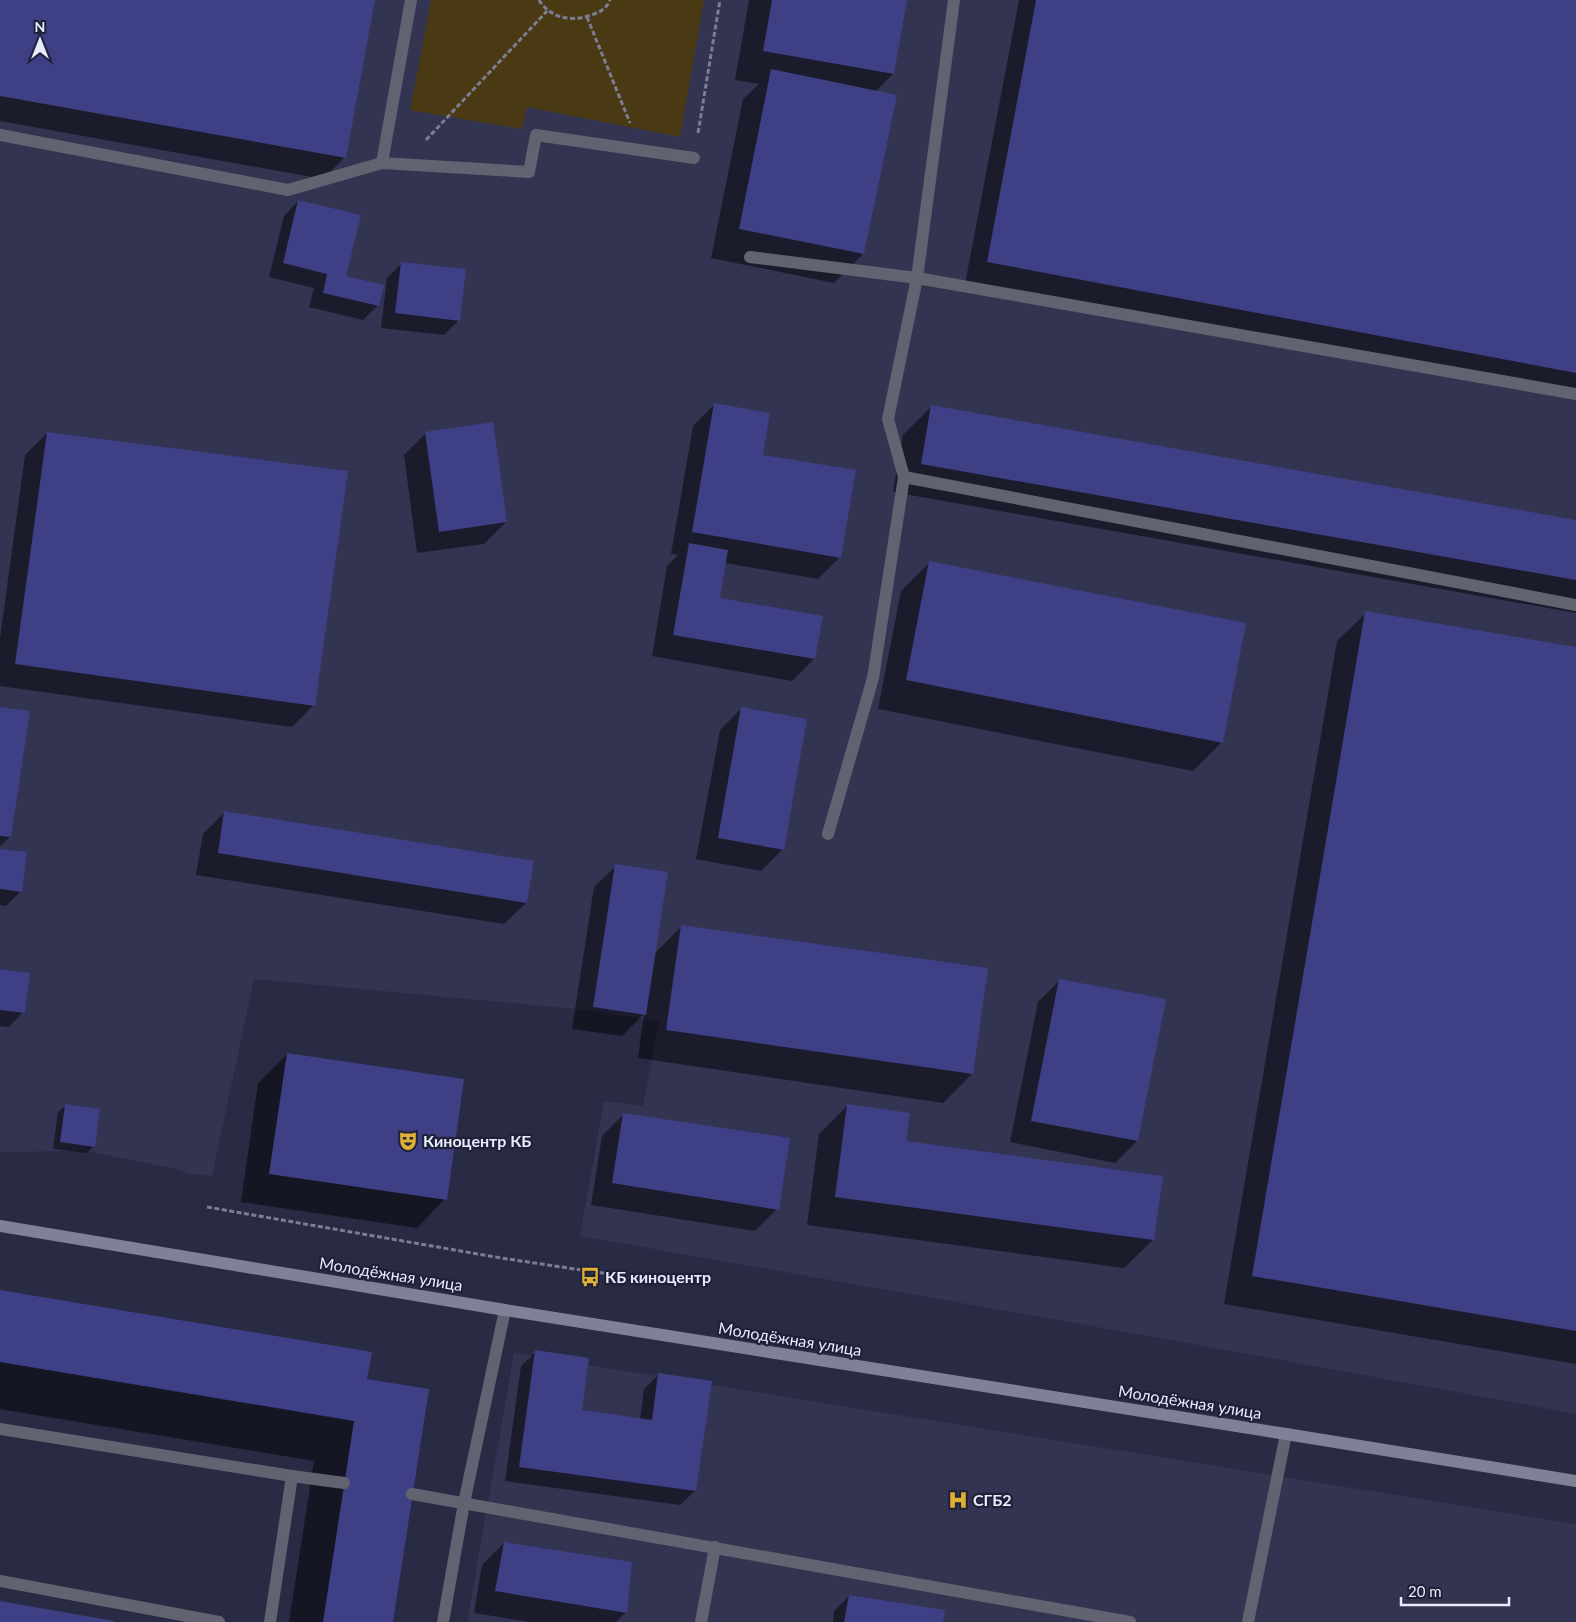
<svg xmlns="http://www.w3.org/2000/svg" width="1576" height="1622" viewBox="0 0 1576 1622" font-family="Lato,sans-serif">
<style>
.built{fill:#323452}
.green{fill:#4a3a13}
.shadow{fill:#0007}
.building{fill:#3f3f85}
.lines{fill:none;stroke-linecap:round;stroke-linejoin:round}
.path{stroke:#7b7d92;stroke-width:3;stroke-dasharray:5 2.5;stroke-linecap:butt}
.lane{stroke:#626370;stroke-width:12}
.street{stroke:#626370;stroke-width:12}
.secondary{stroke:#7f8296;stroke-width:12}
.labels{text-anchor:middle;stroke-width:4.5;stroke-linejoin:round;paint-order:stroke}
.poi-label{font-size:16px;font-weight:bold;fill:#e9ecfc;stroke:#1f2139;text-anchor:start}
.street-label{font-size:16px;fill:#e9ecfc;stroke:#1f2139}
</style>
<rect width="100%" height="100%" fill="#292a43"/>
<!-- built -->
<g class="built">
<path d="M0 0H1576V1414L1182 1342 580 1236 604 1101 643 1106 659 1021 586 1010 254 979 212 1176 190 1174 172 1168 87 1151 0 1152Z"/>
<path d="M514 1353 1576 1524V1622H467Z"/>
</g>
<!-- green -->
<path class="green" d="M431 0H704L680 137 527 107 522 129 410 110Z"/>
<!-- shadow -->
<g class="shadow">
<path d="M0 0H373L345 157 323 179 0 121Z"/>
<path d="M749 0H906L893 74 875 92 895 96 863 254 834 283 711 258 743 99 759 84 735 80Z"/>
<path d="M1019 0H1576V399L965 284Z"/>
<path d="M298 201 345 277 378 305 363 320 309 307 314 288 269 277 284 216Z"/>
<path d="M402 263 459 320 444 335 381 328 387 278Z"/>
<path d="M715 404 761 456 840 557 818 579 725 563 718 599 814 659 792 681 652 656 667 566 678 555 671 554 693 426Z"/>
<path d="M932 406 1576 521V613L893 492 903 435Z"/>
<path d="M47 433 314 705 292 727 0 686V638L25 455Z"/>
<path d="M426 433 506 522 484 544 417 553 404 455Z"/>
<path d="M930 562 1222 742 1193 771 878 709 901 591Z"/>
<path d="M1366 613 1576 648V1364L1224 1304 1337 641Z"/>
<path d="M0 708 10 837 0 846Z"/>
<path d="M742 708 783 849 761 871 696 859 720 730Z"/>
<path d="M225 812 526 903 504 924 196 875 203 834Z"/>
<path d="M0 850 21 891 6 906 0 905Z"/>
<path d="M616 866 654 954 682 926 972 1074 943 1103 638 1058 644 1014 622 1036 572 1029 594 887Z"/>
<path d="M0 970 23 1012 9 1027 0 1026Z"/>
<path d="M1060 980 1164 1000 1137 1141 1115 1163 1010 1142 1038 1002Z"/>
<path d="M287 1054 445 1199 417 1228 241 1202 258 1083Z"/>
<path d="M66 1105 94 1146 87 1153 53 1149 58 1112Z"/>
<path d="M848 1105 905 1142 1153 1240 1124 1268 807 1225 819 1134Z"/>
<path d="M624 1114 777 1209 755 1231 591 1205 602 1136Z"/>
<path d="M0 1292 366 1380 392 1622H289L314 1461 0 1409Z"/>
<path d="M536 1352 580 1411 640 1420 644 1389 658 1375 695 1491 680 1505 505 1481 521 1366Z"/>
<path d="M504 1543 626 1612 616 1622H530L474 1613 482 1565Z"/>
<path d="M849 1596 942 1622H833L834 1611Z"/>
</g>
<!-- building -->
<g class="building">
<path d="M0 0H375L346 158 0 96Z"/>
<path d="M772 0H907L894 74 763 51Z"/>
<path d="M1036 0H1576V373L987 262Z"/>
<path d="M771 69 897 95 864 254 739 229Z"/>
<path d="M298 200 361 215 346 276 384 285 379 306 323 293 327 274 283 263Z"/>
<path d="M401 262 466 269 460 321 395 313Z"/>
<path d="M714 403 770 413 763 455 856 470 841 558 692 532Z"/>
<path d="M931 405 1576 520V580L921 464Z"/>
<path d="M493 422 507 522 439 532 425 432Z"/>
<path d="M47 432 348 471 315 706 15 664Z"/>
<path d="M689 543 728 550 720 598 823 616 815 659 673 635Z"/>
<path d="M929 561 1246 623 1223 743 906 680Z"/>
<path d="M1365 611 1576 647V1331L1252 1276Z"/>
<path d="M0 707 30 711 11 837 0 836Z"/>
<path d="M741 707 807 719 784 850 718 838Z"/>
<path d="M224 811 534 861 527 903 218 853Z"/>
<path d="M0 849 27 852 22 892 0 889Z"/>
<path d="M615 864 668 872 646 1015 593 1007Z"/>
<path d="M681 925 988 968 973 1074 666 1030Z"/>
<path d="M0 969 30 973 25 1013 0 1010Z"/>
<path d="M1059 979 1166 999 1138 1141 1031 1121Z"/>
<path d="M287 1053 464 1079 447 1200 269 1174Z"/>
<path d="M65 1104 100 1109 95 1147 60 1142Z"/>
<path d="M847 1104 910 1113 906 1141 1163 1176 1154 1240 835 1197Z"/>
<path d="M623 1113 790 1138 779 1210 612 1183Z"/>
<path d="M0 1290 372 1352 367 1379 429 1389 393 1622H323L354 1421 0 1362Z"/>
<path d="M535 1350 589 1358 582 1410 652 1420 658 1373 712 1381 696 1491 519 1467Z"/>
<path d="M504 1542 632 1562 627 1613 495 1591Z"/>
<path d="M849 1595 945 1610 943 1622H844Z"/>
<path d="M0 1601 114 1621V1622H0Z"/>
</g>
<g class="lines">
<!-- path -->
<g class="path">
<path d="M539 0C549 17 570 22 588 16 598 13 606 10 610 0"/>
<path d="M587 17 630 123"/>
<path d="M698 133 720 0"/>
<path d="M426 140 547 11"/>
<path d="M207 1207 501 1258 669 1283"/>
</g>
<!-- lane -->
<g class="lane">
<path d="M0 135 288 190 382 163 529 172 536 135 694 158"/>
<path d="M382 163 411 0"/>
<path d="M750 257 917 278 1576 394"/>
<path d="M828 834 873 678 904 477 888 419 917 278 954 0"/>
<path d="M0 1429 292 1476 270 1622"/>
<path d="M292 1476 344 1483"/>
<path d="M412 1494 1130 1622"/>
<path d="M0 1581 219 1622"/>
<path d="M443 1622 464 1503 505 1310"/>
<path d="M701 1622 715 1547"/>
<path d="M1248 1622 1286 1434"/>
</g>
<!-- street -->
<path class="street" d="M904 477 1576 605"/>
<!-- secondary -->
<path class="secondary" d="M0 1226 505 1310 1286 1434 1576 1481"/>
</g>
<!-- icons -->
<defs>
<symbol id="theatre-bare" viewBox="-9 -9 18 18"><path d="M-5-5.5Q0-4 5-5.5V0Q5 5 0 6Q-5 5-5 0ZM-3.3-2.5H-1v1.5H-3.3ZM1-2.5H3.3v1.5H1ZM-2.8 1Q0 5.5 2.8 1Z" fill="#e0b034" stroke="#1f2139" stroke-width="2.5" paint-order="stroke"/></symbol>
<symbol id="bus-bare" viewBox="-9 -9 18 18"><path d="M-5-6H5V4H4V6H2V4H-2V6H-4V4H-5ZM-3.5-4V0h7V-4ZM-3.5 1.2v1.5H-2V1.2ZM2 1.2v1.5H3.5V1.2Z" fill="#e0b034" stroke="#1f2139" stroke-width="2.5" paint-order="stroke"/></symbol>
<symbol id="hospital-bare" viewBox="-9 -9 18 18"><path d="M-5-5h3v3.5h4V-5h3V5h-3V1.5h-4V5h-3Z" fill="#e0b034" stroke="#1f2139" stroke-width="2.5" paint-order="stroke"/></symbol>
</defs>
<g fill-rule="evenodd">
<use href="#theatre-bare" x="394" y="1127" width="28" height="28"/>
<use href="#bus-bare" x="576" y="1263" width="28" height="28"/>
<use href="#hospital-bare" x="944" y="1486" width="28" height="28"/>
</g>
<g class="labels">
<!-- poi labels -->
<g class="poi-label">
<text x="423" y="1147">Киноцентр КБ</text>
<text x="605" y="1283">КБ киноцентр</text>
<text x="973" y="1506">СГБ2</text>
</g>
<!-- street labels -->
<g class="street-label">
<text transform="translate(391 1274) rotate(9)" y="6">Молодёжная улица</text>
<text transform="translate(790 1339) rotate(9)" y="6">Молодёжная улица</text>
<text transform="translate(1190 1402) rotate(9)" y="6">Молодёжная улица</text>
</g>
</g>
<!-- north arrow -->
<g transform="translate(40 40)" stroke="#1f2139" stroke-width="4" paint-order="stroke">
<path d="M0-4L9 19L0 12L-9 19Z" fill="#e9ecfc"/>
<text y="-8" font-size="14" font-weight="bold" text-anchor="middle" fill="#e9ecfc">N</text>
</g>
<!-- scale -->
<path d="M1401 1597v8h108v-8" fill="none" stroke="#e9ecfc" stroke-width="2.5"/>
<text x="1408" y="1597" font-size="15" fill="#e9ecfc" stroke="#1f2139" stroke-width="4" paint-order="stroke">20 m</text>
</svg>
